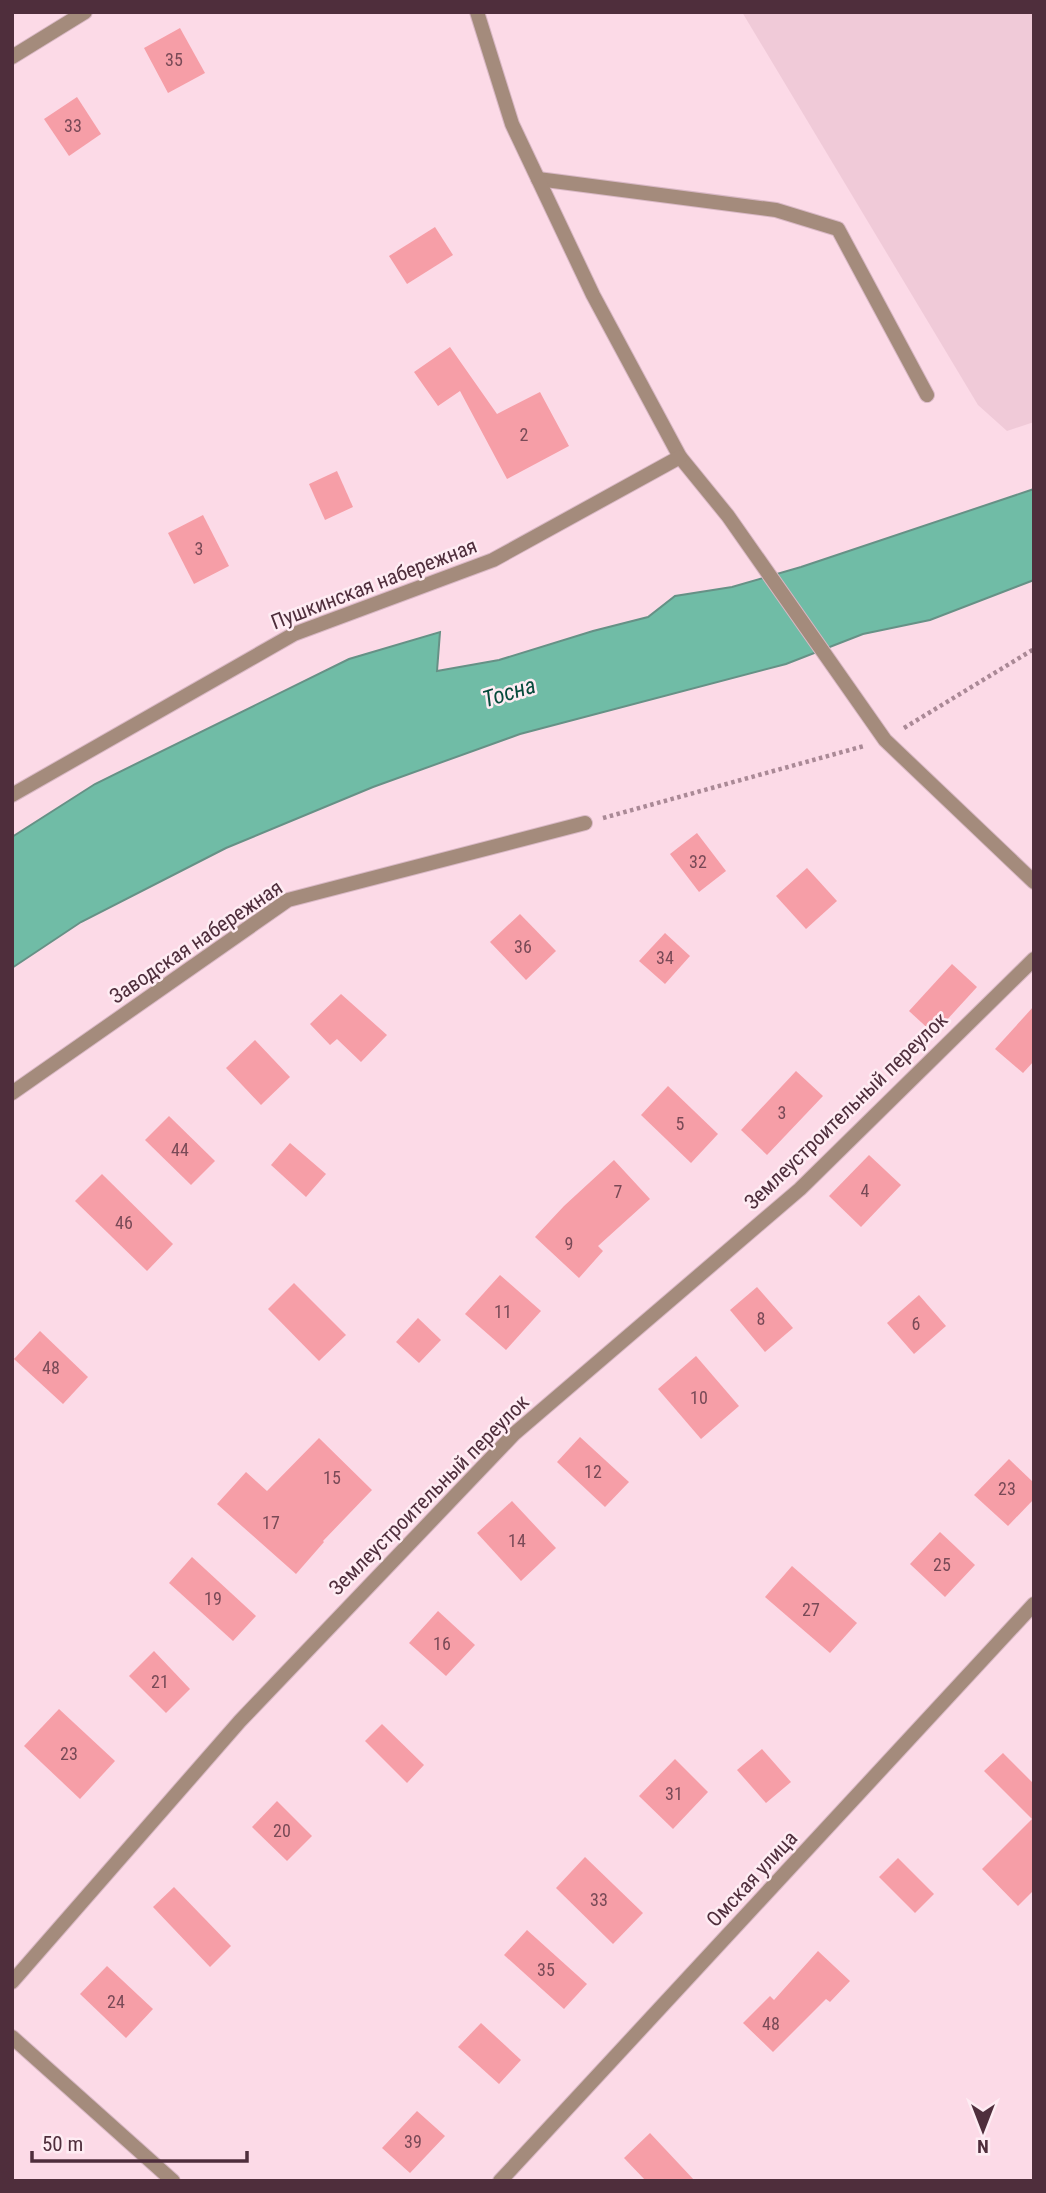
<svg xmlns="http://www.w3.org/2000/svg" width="1046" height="2193" viewBox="0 0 1046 2193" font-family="'Roboto Condensed',sans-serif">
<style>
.built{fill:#f0cad8}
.water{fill:#70bca6;stroke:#669186;stroke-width:2}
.building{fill:#f69ea7}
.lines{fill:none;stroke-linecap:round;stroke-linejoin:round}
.service-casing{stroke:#d9b8c5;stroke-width:16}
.minor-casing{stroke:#d9b8c5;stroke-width:16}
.tertiary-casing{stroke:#d9b8c5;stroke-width:16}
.path{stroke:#aa8996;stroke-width:4.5;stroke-dasharray:3.5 3.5;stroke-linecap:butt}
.service{stroke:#a48b7c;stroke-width:14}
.minor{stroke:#a48b7c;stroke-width:14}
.tertiary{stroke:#a48b7c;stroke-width:14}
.labels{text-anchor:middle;stroke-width:5;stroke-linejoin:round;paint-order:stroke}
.number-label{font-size:18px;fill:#794a57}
.street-label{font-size:21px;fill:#4f2e3c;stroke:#feecf3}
.water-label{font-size:23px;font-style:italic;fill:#064b3c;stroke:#feecf3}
</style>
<rect width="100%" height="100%" fill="#fcdae7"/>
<!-- built -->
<path class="built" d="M742 12H1034V422L1007 431 978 405Z"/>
<!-- water -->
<path class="water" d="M1034 489V580L930 620 863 634 786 664 520 734 373 787 226 848 81 922 12 968V837L95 784 349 659 440 632 437 671 499 660 593 631 648 617 675 596 732 587 801 567Z"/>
<!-- building -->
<g class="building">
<path d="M180 28 205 73 168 93 144 48Z"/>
<path d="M77 97 101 134 69 156 44 119Z"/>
<path d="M435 227 453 255 407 284 389 256Z"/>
<path d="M450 347 497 414 540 392 569 446 507 479 460 391 438 406 414 372Z"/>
<path d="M337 471 353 507 325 520 309 484Z"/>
<path d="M203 515 229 566 194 584 168 533Z"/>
<path d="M697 833 726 871 699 892 670 854Z"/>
<path d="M807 868 837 901 806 929 776 896Z"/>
<path d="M520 914 556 951 526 980 490 942Z"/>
<path d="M665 933 690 956 665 984 639 961Z"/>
<path d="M952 964 977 987 934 1034 909 1011Z"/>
<path d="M341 994 387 1035 361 1062 337 1039 330 1045 310 1024Z"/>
<path d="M1034 1006V1061L1023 1073 995 1049Z"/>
<path d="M255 1040 290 1077 261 1105 226 1068Z"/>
<path d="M796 1071 823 1096 767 1155 741 1130Z"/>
<path d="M668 1086 718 1134 691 1163 641 1115Z"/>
<path d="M169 1116 215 1161 191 1185 145 1140Z"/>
<path d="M290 1143 326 1174 306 1197 271 1165Z"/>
<path d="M869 1155 901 1185 861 1227 829 1196Z"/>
<path d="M614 1160 650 1199 598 1246 603 1251 579 1278 535 1237 564 1206Z"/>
<path d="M102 1174 173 1244 147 1271 75 1201Z"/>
<path d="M500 1275 541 1311 506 1350 465 1314Z"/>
<path d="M294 1283 346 1335 319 1361 268 1309Z"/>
<path d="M757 1287 793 1328 765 1352 730 1310Z"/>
<path d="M919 1295 946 1326 914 1354 887 1323Z"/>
<path d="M418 1318 441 1340 419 1363 396 1342Z"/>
<path d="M40 1331 88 1377 63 1404 14 1359Z"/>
<path d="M696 1356 739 1406 701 1439 658 1389Z"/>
<path d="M580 1437 629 1482 605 1507 557 1462Z"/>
<path d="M319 1438 372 1490 323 1541 324 1542 296 1574 217 1504 246 1472 267 1491Z"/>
<path d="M1009 1459 1034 1483V1499L1008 1526 974 1495Z"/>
<path d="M512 1501 556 1548 521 1581 477 1533Z"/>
<path d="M940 1532 975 1565 945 1597 910 1564Z"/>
<path d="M192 1557 256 1616 233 1641 169 1583Z"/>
<path d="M792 1566 857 1623 830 1653 765 1597Z"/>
<path d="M438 1611 475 1645 446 1676 409 1643Z"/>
<path d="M154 1651 190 1689 166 1713 129 1676Z"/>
<path d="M59 1709 115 1761 80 1799 24 1746Z"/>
<path d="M382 1724 424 1765 407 1783 365 1741Z"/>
<path d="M762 1749 791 1782 766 1803 737 1770Z"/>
<path d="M1003 1753 1034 1784V1890L1018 1906 982 1869 1032 1819 984 1771Z"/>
<path d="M675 1759 708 1792 673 1829 639 1796Z"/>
<path d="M277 1801 312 1836 287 1861 252 1827Z"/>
<path d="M585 1857 643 1913 613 1944 556 1888Z"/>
<path d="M898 1858 934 1894 915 1913 879 1877Z"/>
<path d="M174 1887 231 1946 210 1967 153 1907Z"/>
<path d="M527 1930 587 1984 564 2009 504 1955Z"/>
<path d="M818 1951 850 1981 830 2002 826 1999 773 2052 743 2023 770 1996 774 2000Z"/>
<path d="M107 1966 153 2009 126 2038 80 1994Z"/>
<path d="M481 2023 521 2060 499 2084 458 2047Z"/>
<path d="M417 2111 445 2136 410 2173 382 2148Z"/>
<path d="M650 2133 695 2181H646L624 2158Z"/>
</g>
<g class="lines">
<defs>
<path id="service" d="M538 179 776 210 838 229 927 395"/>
<g id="minor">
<path d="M477 12 512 124 593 295 680 457 728 516 885 740 1034 882"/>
<path d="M12 795 294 634 493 560 680 457"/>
<path d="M12 1093 288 900 585 823"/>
<path d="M12 1982 240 1721 514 1434 800 1189 1034 959"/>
<path d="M12 2037 173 2181"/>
<path d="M500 2181 1034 1604"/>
</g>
<path id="tertiary" d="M12 57 85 12"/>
</defs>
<!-- service casing -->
<use href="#service" class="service-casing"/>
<!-- minor casing -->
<use href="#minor" class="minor-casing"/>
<!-- tertiary casing -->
<use href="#tertiary" class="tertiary-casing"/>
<!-- path -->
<g class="path">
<path d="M904 728 1034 649"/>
<path d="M603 818 864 746"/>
</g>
<!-- service -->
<use href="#service" class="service"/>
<!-- minor -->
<use href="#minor" class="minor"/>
<!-- tertiary -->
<use href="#tertiary" class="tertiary"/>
</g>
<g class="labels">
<!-- number labels -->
<g class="number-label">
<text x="174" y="66">35</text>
<text x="73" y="132">33</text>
<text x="524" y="441">2</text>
<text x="199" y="555">3</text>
<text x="698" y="868">32</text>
<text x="523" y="953">36</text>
<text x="665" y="964">34</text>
<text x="782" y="1119">3</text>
<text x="680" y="1130">5</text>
<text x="180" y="1156">44</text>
<text x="865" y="1197">4</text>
<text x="618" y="1198">7</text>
<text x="124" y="1229">46</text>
<text x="569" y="1250">9</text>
<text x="503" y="1318">11</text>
<text x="761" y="1325">8</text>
<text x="916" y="1330">6</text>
<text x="51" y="1374">48</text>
<text x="699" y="1404">10</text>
<text x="593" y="1478">12</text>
<text x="332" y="1484">15</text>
<text x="1007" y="1495">23</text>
<text x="271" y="1529">17</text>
<text x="517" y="1547">14</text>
<text x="942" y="1571">25</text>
<text x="213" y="1605">19</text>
<text x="811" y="1616">27</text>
<text x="442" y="1650">16</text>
<text x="160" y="1688">21</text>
<text x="69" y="1760">23</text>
<text x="674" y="1800">31</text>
<text x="282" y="1837">20</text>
<text x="599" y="1906">33</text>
<text x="546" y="1976">35</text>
<text x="116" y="2008">24</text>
<text x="771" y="2030">48</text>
<text x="413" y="2148">39</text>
</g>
<!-- street labels -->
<g class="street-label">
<text transform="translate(374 584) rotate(-21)" y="7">Пушкинская набережная</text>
<text transform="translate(196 942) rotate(-34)" y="7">Заводская набережная</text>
<text transform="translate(846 1111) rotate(-44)" y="7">Землеустроительный переулок</text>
<text transform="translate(429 1495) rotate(-45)" y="7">Землеустроительный переулок</text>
<text transform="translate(752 1879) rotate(-47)" y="7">Омская улица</text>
</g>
<!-- water labels -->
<g class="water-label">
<text transform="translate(509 692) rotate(-17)" y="8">Тосна</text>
</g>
</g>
<!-- border -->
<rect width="1046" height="2193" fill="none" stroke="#4f2e3c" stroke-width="28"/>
<!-- north arrow -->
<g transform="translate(983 2130) rotate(180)" stroke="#feecf3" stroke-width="5" paint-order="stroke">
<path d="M0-5L12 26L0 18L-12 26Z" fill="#4f2e3c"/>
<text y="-10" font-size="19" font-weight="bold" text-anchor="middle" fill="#4f2e3c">N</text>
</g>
<!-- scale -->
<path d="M32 2151v10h215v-10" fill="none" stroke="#4f2e3c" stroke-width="3.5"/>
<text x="42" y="2151" font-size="21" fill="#4f2e3c" stroke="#feecf3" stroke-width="5" paint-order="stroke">50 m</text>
</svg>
